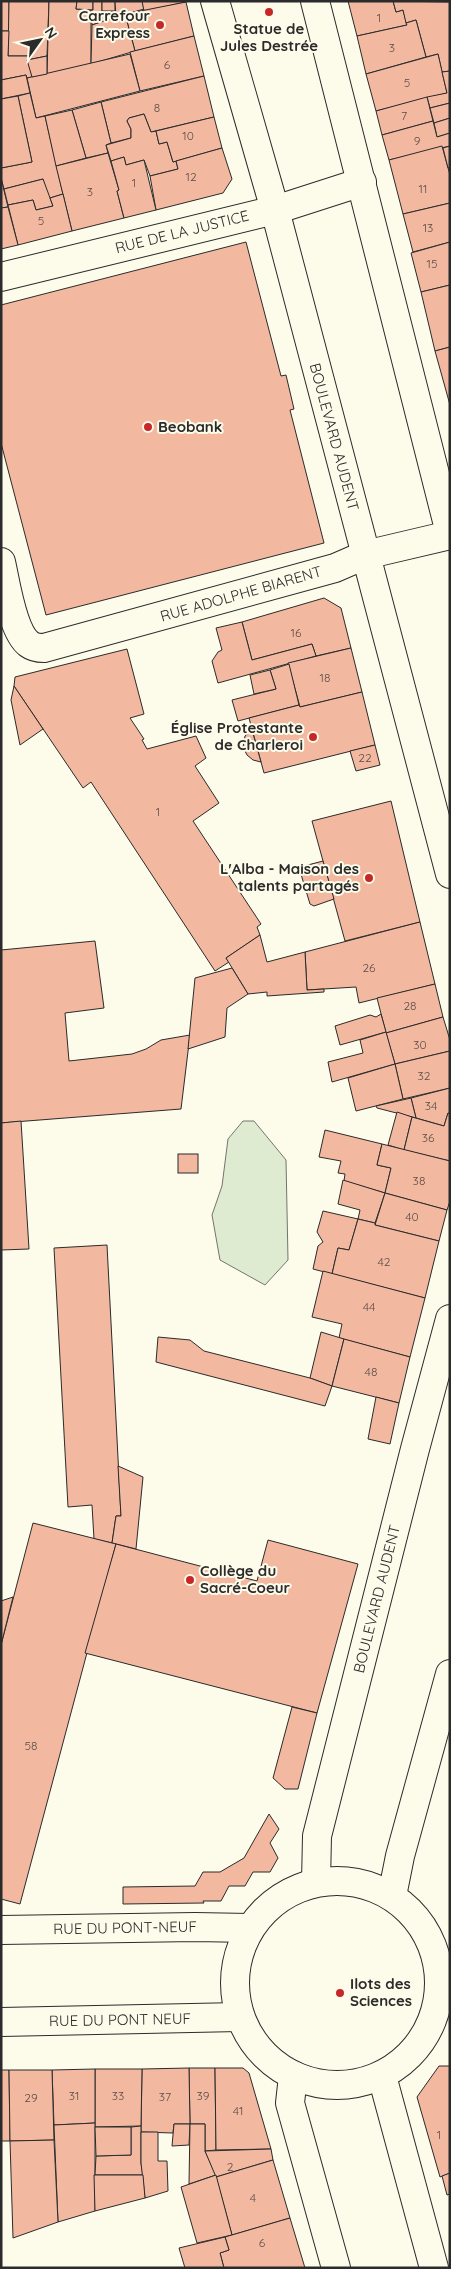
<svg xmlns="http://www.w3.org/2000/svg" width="451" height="2269" viewBox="0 0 451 2269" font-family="Quicksand,sans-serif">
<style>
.green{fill:#deebd1;stroke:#74746e}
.building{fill:#f2b8a0;stroke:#2b2b2b}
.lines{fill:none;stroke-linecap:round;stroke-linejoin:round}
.street-casing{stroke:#2b2b2b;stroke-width:30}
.secondary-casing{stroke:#2b2b2b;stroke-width:30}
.street{stroke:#fdfbea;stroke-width:28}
.secondary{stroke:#fdfbea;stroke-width:28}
.poi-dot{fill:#c62828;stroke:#fdfbea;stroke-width:2}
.labels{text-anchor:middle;stroke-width:4;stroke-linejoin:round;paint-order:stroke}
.number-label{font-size:12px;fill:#5d4e48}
.poi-label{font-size:15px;font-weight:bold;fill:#2b2b2b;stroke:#fdfbea;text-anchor:end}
.street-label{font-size:15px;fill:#2b2b2b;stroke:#fdfbea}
</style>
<rect width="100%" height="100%" fill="#fdfbea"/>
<!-- green -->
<path class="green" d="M243 1121H254L286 1160 288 1260 265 1285 220 1260 212 1215 222 1186 228 1139Z"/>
<!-- building -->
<g class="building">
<rect x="1" y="1" width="8" height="30"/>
<path d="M9 1H49L47 56 27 60 28 56H8Z"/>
<path d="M49 1H77L76 9 91 10V64L47 74Z"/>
<path d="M77 1H93V10L76 9Z"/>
<path d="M93 1H102V11H115L116 17 92 25 91 10H93Z"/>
<rect x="102" y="1" width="13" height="10"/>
<path d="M115 1H142L144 9 116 17Z"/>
<path d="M142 1H186V2L144 11Z"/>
<path d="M348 1H393L396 12 403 10 407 25 357 36Z"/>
<path d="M393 1 450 2V71L442 72 438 54 426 57 416 20 406 23 403 10 396 12Z"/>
<path d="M186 2 194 36 135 51 125 14Z"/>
<path d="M125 14 135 51 91 64 92 25Z"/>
<path d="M416 20 426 57 366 74 357 36 407 25 406 23Z"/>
<path d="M1 31H9L8 56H28L32 77 27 78 26 75 1 80Z"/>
<path d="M194 36 204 76 140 91 130 52Z"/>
<path d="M130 54 140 91 36 118 27 78Z"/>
<path d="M438 54 447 93 376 111 366 74Z"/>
<path d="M47 56V74L32 77 27 60Z"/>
<path d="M450 71V103L430 108 427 97 447 93 442 72Z"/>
<path d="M26 75 30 93 1 99V80Z"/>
<path d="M204 76 214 117 151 132 144 114 129 118 127 121 131 129V138L111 143 101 102Z"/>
<path d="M30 93 36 118 45 116 63 194 50 198H48L43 179 4 189 1 178V168L32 162 18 96Z"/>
<path d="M18 96 32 162 1 168V99Z"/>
<path d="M427 97 433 121 382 135 376 111Z"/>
<path d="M101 102 111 143 106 145 108 153 86 158 72 110Z"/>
<path d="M450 103V118L434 123 430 108Z"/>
<path d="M72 110 86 158 56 166 45 116Z"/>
<path d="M144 114 151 132 156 131 159 144 167 142 173 162 176 161 178 169 150 176 144 160 126 165 124 157 111 161 106 145 131 138V129L127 121 129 118Z"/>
<path d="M214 117 222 148 173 162 167 142 159 144 156 131Z"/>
<path d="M450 118V133L437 137 434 123Z"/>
<path d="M433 121 437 137 450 133V146L389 160 382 135Z"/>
<path d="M442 146 450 175V203L403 214 389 160Z"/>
<path d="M450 146V167L448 168 443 148Z"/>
<path d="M222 148 232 179 223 193 156 210 150 176 178 169 176 161Z"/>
<path d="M108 153 119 190 117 191 124 218 72 231 56 166Z"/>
<path d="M124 157 126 165 144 160 156 210 124 218 117 191 119 190 111 161Z"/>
<path d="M1 178 8 207 1 208Z"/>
<path d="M43 179 53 206 36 210 33 200 8 205 4 189Z"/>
<path d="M63 194 72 231 18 245 8 205 33 200 36 210 53 206 50 198Z"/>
<path d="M450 203V242L413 252 403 214Z"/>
<path d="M8 207 18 245 1 249V208Z"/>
<path d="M246 242 281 376 286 375 294 409 290 410 324 543 46 615 1 443V305Z"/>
<path d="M450 242V285L421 292 411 253Z"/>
<path d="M450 285V347L435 351 421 292Z"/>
<path d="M450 347V405L435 351Z"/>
<path d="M324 598 341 608 351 648 316 656 312 644 252 660 242 622Z"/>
<path d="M242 622 252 660 312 644 316 656 218 683 212 661 218 652 222 650 216 628Z"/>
<path d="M351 648 362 692 300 707 288 663Z"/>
<path d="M127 649 144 714 130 718 144 739 142 740 147 749 196 736 206 758 195 766 219 803 193 821 261 924 257 927 260 935 226 958 229 962 215 971 91 782 83 788 14 686 15 677Z"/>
<path d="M289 664 299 705 238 721 232 700 276 689 270 670Z"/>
<path d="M270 670 276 689 254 694 250 675Z"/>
<path d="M14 686 43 729 20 745 11 700Z"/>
<path d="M362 692 375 745 264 773 249 718 299 705 300 707Z"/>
<path d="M252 730 261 762 253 760 247 755 243 747 245 736Z"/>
<path d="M375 745 380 765 356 771 350 751Z"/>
<path d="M391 801 420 922 345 941 312 821Z"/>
<path d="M323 861 334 899 314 906 310 904 300 871 304 866Z"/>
<path d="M420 922 435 984 359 1003 356 987 307 990 305 952Z"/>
<path d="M260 935 267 962 305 952 307 990 324 989V992L267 996V992L248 994 226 958Z"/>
<path d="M95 941 104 1008 65 1013 69 1061 132 1054 146 1049 161 1040 190 1035 181 1109 1 1123V950Z"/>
<path d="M232 968 248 994 227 1008 225 1037 188 1049 195 978Z"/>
<path d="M435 984 443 1017 386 1033 377 998Z"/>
<path d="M381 1014 386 1032 340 1045 335 1026 370 1015 376 1017Z"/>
<path d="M443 1017 450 1040V1051L395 1064 386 1033Z"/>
<path d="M386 1032 395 1064 332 1082 328 1062 363 1053 360 1040Z"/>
<path d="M450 1051V1088L403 1099 395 1064Z"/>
<path d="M395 1064 403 1099 356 1111 348 1078Z"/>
<path d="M450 1088V1114L448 1113 444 1126 416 1118 411 1098Z"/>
<path d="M411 1098 416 1118 377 1108 376 1106Z"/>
<path d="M397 1112 412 1117 404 1150 388 1145Z"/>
<path d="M448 1113 450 1114V1161L404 1150 412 1117 444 1126Z"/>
<path d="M21 1121 29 1249 1 1250V1123Z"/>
<path d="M325 1130 382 1144 377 1165 391 1168 385 1193 344 1181 345 1174 338 1173 341 1161 319 1157Z"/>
<path d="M382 1144 450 1161V1201L447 1210 385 1193 391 1168 377 1165Z"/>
<rect x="178" y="1154" width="20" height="19"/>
<path d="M343 1180 385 1193 375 1223 358 1219 360 1210 338 1204Z"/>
<path d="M385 1193 447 1210 439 1241 375 1225Z"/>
<path d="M323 1211 358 1219 349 1250 338 1248 332 1274 313 1269 318 1246 323 1242 317 1232Z"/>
<path d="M358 1219 375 1223V1225L439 1241 425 1298 332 1274 338 1248 349 1250Z"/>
<path d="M107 1245 121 1516H116L112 1543 94 1539 92 1505 68 1507 54 1248Z"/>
<path d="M323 1271 425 1298 410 1357 339 1338 342 1324 312 1317Z"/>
<path d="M321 1332 344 1339 332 1386 310 1378Z"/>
<path d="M158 1337 190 1340 204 1351 310 1378 332 1386 325 1406 156 1362Z"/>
<path d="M344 1339 410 1357 399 1403 332 1386Z"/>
<path d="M376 1397 399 1403 390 1444 368 1439Z"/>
<path d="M118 1466 143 1477 136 1549 112 1543 116 1516H121Z"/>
<path d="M33 1523 116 1544 20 1904 1 1899V1645Z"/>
<path d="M268 1540 358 1564 317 1713 85 1653 116 1544 257 1581Z"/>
<path d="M13 1597 1 1645V1601Z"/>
<path d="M292 1707 317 1713 298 1789H285L273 1778Z"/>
<path d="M269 1814 279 1829 270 1843 278 1858 270 1872H253L245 1886H229L221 1901H203L204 1903 123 1904V1887L195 1886 203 1872H220L244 1858Z"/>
<path d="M439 2066H450V2173L440 2177 417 2097Z"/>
<path d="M189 2068H215L216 2150 205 2151V2124H190Z"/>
<path d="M189 2068 190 2124H174L173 2133 141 2132 142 2069Z"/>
<path d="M215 2068H243L249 2073 271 2149 216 2150Z"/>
<path d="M95 2069H142L141 2126 95 2127Z"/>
<path d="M95 2069V2123L54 2125 52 2070Z"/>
<path d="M1 2070H9L10 2141H1Z"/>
<path d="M9 2070H52L54 2140 10 2141Z"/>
<path d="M95 2123V2211L58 2222 54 2125Z"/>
<path d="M174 2124H190L189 2145 172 2146Z"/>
<path d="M190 2124H205V2151L216 2175 189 2184Z"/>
<path d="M141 2126V2163L143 2175H95L96 2156 131 2155V2127Z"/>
<path d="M95 2127H131V2155L96 2156Z"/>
<path d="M141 2132H158V2161H167L168 2191 145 2198 141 2163Z"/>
<path d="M54 2140 58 2222 13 2238 10 2141Z"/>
<path d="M271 2149 273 2160 216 2177 205 2151Z"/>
<path d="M273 2160 290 2218 232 2235 216 2177Z"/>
<path d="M450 2173V2194L447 2195 442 2176Z"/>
<path d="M94 2175H143L145 2198 95 2211Z"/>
<path d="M216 2175 232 2235 197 2243 181 2187Z"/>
<path d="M290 2218 305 2268H224L220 2253 229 2250 225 2237Z"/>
<path d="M225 2237 229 2250 220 2253 224 2268H185L179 2248Z"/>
</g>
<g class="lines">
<defs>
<g id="street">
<path d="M1 277 275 210 362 182"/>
<path d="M1 562C6 583 12 631 29 644 33 647 39 648 44 648L335 568 365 555 450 535"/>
<path d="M1 1930 195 1927 250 1928"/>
</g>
<g id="secondary">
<path d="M215 1 275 210 450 874"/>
<path d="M315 1 450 533"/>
<circle cx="337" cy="1983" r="102"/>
<path d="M316 1882 317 1836 415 1449 450 1319"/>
<path d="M392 1896 400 1856 450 1674"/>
<path d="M1 2022 239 2017"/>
<path d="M293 2076 290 2103 336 2268"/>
<path d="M382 2076 434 2268"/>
</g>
</defs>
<!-- street casing -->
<use href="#street" class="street-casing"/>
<!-- secondary casing -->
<use href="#secondary" class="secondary-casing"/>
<!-- street -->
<use href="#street" class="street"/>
<!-- secondary -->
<use href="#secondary" class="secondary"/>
</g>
<!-- markers -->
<g class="poi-dot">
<circle cx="269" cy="12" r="5"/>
<circle cx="160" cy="25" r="5"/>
<circle cx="148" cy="427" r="5"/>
<circle cx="313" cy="737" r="5"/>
<circle cx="369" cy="878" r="5"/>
<circle cx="190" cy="1580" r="5"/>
<circle cx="340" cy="1993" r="5"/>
</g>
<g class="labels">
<!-- number labels -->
<g class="number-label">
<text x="379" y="22">1</text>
<text x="392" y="52">3</text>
<text x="167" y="69">6</text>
<text x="407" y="87">5</text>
<text x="157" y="112">8</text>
<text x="404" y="120">7</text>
<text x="188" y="140">10</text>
<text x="417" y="145">9</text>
<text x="191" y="181">12</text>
<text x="134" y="187">1</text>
<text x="423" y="193">11</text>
<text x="90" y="196">3</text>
<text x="41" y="225">5</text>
<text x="428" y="232">13</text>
<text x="432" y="268">15</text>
<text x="296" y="637">16</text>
<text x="325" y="682">18</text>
<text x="365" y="762">22</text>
<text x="158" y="816">1</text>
<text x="369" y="972">26</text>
<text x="410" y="1010">28</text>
<text x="420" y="1049">30</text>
<text x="424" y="1080">32</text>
<text x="431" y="1110">34</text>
<text x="428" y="1142">36</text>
<text x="419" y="1185">38</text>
<text x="412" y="1221">40</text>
<text x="384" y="1266">42</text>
<text x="369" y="1311">44</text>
<text x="371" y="1376">48</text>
<text x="31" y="1750">58</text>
<text x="74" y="2100">31</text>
<text x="118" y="2100">33</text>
<text x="203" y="2100">39</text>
<text x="165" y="2101">37</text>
<text x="31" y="2102">29</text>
<text x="238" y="2115">41</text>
<text x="439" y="2139">1</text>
<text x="230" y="2171">2</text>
<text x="253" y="2202">4</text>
<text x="262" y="2247">6</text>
</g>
<!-- poi labels -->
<g class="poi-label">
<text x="150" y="21">Carrefour<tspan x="150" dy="17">Express</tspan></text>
<text x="269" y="34" text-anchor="middle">Statue de<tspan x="269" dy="17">Jules Destrée</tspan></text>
<text x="158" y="432" text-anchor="start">Beobank</text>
<text x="303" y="733">Église Protestante<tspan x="303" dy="17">de Charleroi</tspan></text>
<text x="359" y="874">L'Alba - Maison des<tspan x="359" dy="17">talents partagés</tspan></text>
<text x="200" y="1576" text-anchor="start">Collège du<tspan x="200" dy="17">Sacré-Coeur</tspan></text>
<text x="350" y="1989" text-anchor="start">Ilots des<tspan x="350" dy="17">Sciences</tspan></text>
</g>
<!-- street labels -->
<g class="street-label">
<text transform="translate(182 232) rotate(-14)" y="5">RUE DE LA JUSTICE</text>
<text transform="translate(334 437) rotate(75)" y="5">BOULEVARD AUDENT</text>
<text transform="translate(241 594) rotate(-16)" y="5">RUE ADOLPHE BIARENT</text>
<text transform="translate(377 1599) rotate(-76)" y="5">BOULEVARD AUDENT</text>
<text transform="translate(125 1928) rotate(-1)" y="5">RUE DU PONT-NEUF</text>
<text transform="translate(120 2020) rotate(-1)" y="5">RUE DU PONT NEUF</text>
</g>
</g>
<!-- border -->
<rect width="451" height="2269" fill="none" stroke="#2b2b2b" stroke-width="5"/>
<!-- north arrow -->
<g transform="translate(40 40) rotate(57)" stroke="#fdfbea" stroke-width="4" paint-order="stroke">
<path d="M0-4L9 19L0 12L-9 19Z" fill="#2b2b2b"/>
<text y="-8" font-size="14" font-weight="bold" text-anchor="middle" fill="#2b2b2b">N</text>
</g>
</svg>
